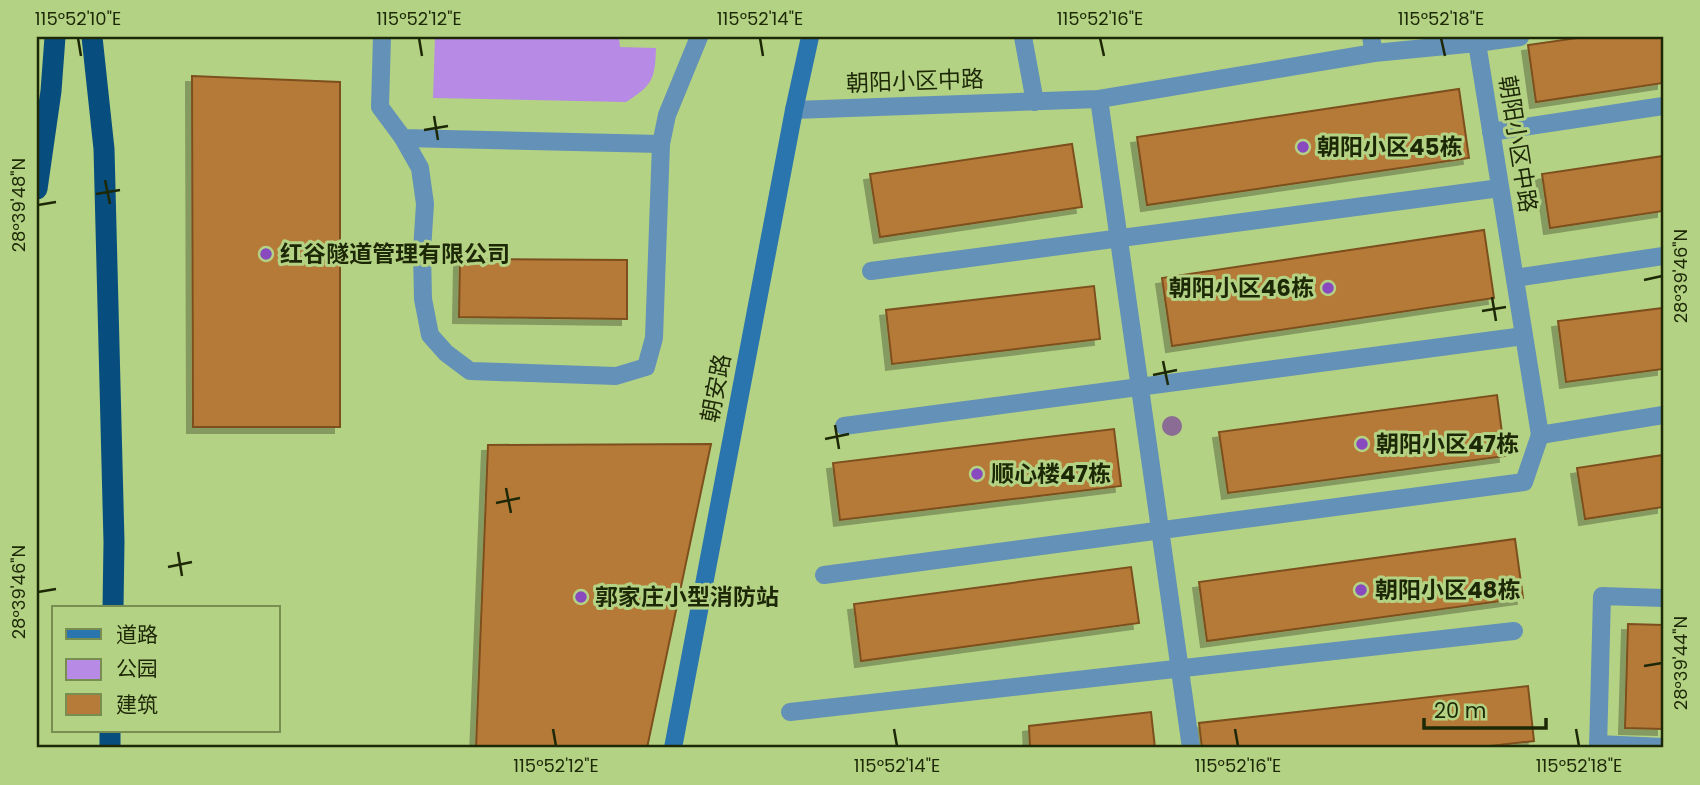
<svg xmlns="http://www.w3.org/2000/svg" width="1700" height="785" viewBox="0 0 1700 785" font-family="Poppins,'Noto Sans SC',sans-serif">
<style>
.green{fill:#b78ae6}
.building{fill:#b67a39;stroke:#7d501e;stroke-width:2;filter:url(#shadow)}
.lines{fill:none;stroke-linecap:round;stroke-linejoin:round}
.lane{stroke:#6491b7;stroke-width:18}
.street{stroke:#6491b7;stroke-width:18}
.secondary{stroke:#2b75ae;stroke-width:18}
.highway{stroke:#074e7e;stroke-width:21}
.tree{fill:#8b6c94}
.ticks{fill:none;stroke:#1d2807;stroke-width:2.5}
.poi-dot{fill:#894ac0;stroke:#b4d283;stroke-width:2.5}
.labels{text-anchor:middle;stroke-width:6;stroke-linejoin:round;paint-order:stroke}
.street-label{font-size:23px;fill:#1d2807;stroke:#b4d283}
.poi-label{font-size:23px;font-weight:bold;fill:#1d2807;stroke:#b4d283;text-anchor:start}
.neatline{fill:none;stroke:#1d2807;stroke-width:2.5}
.ticks-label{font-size:18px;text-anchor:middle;fill:#1d2807}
</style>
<defs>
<filter id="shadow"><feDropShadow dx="-6" dy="6" stdDeviation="0" flood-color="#0004"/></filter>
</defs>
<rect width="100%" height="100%" fill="#b4d283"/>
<!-- green -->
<path class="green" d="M435 37H619L620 47 656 48C655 79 653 85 626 102L433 98Z"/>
<!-- building -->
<g class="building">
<path d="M1584 37H1663V83L1536 102 1528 45Z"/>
<path d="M192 76 340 82V427H193Z"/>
<path d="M1459 89 1469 158 1147 205 1137 137Z"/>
<path d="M1072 144 1082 207 880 237 870 174Z"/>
<path d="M1663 156V211L1550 228 1542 174Z"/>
<path d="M1484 230 1494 298 1172 346 1162 278Z"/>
<path d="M460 259 627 260V319L459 317Z"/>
<path d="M1094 286 1100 339 892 364 886 310Z"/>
<path d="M1663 308V369L1566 382 1558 321Z"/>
<path d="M1497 395 1505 456 1228 493 1219 432Z"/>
<path d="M1114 429 1121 486 840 520 833 463Z"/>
<path d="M711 444 647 748H476L488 445Z"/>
<path d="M1663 455V507L1585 519 1577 468Z"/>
<path d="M1515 539 1523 598 1207 641 1199 582Z"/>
<path d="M1131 567 1139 623 861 661 854 604Z"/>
<path d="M1628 624 1663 625V729L1625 728Z"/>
<path d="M1528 686 1534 741 1473 748H1202L1199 723Z"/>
<path d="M1151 712 1155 748H1030L1029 726Z"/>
</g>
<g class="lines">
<!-- lane -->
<g class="lane">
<path d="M1023 37 1035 102"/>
<path d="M1371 37 1374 53"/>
<path d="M1477 43 1520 37"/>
<path d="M1099 99 1191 748"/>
<path d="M1491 132 1663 106"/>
<path d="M871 271 1500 188"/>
<path d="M1515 278 1663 256"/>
<path d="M844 426 1524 336"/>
<path d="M824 575 1524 482 1540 435"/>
<path d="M790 712 1514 631"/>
<path d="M1598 744 1663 747"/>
<path d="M1598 748 1602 596 1663 598"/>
</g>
<!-- street -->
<g class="street">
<path d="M382 37 380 107 403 138 661 144 667 115 699 37"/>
<path d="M794 110 1099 99 1374 53 1477 43 1540 435 1663 415"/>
<path d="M403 138 420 168 425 204 422 250 423 299 430 335 446 353 470 371 616 376 646 367 654 338 661 144"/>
</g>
<!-- secondary -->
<path class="secondary" d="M673 748 794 110 810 37"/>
<!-- highway -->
<g class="highway">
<path d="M92 37 104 149 114 542 113 608"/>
<path d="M37 189 51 91 55 37"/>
<path d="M110 748V731"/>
</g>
</g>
<!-- trees -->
<circle class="tree" cx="1172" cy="426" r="10"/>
<!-- ticks -->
<path class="ticks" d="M78 38 81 56M419 38 422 56M760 38 763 56M1100 38 1104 56M1441 38 1445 56M434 116 438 140M424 130 448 126M105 180 110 204M96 194 120 190M38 205 56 202M1644 280 1662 276M1492 297 1496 321M1482 311 1506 307M1163 361 1168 385M1153 375 1177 370M835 425 839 449M825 439 849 434M506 488 511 513M496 503 520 498M178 552 182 576M168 567 192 562M38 592 56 589M1644 666 1662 663M553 729 556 746M894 729 897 746M1235 729 1238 746M1576 729 1579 746"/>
<!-- markers -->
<g class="poi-dot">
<circle cx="1303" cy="147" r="7"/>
<circle cx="266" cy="254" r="7"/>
<circle cx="1328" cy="288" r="7"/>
<circle cx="1362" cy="444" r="7"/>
<circle cx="977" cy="474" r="7"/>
<circle cx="1361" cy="590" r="7"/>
<circle cx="581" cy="597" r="7"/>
</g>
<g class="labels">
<!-- street labels -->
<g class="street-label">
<text transform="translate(915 81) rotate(-2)" y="8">朝阳小区中路</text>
<text transform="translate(1518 144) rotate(81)" y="8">朝阳小区中路</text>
<text transform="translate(716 388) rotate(-79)" y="8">朝安路</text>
</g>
<!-- poi labels -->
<g class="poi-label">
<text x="1317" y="155">朝阳小区45栋</text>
<text x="280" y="262">红谷隧道管理有限公司</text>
<text x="1314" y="296" text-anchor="end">朝阳小区46栋</text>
<text x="1376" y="452">朝阳小区47栋</text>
<text x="991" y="482">顺心楼47栋</text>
<text x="1375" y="598">朝阳小区48栋</text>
<text x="595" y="605">郭家庄小型消防站</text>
</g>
</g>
<!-- border -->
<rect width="1700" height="785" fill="none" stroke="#b4d283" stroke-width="77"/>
<!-- legend -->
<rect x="52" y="606" width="228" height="126" fill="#b4d283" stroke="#788e51" stroke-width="2"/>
<rect x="66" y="629" width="35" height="10" fill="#2b75ae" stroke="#788e51" stroke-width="2"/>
<text x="116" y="642" font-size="21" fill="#1d2807">道路</text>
<rect x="66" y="659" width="35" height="21" fill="#b78ae6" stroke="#788e51" stroke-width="2"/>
<text x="116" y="676" font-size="21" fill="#1d2807">公园</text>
<rect x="66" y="694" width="35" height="21" fill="#b67a39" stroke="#788e51" stroke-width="2"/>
<text x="116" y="712" font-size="21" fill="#1d2807">建筑</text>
<!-- scale -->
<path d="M1424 718v10h122v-10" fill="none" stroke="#1d2807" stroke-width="3.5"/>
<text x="1434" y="718" font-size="21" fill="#1d2807" stroke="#b4d283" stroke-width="5" paint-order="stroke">20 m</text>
<rect x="38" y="38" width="1624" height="708" class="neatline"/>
<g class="ticks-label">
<text x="78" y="25">115°52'10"E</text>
<text x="419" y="25">115°52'12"E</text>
<text x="760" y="25">115°52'14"E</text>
<text x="1100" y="25">115°52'16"E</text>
<text x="1441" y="25">115°52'18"E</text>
<text transform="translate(19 205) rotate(-90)" y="6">28°39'48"N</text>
<text transform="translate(1681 276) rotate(-90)" y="6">28°39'46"N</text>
<text transform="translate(19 592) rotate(-90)" y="6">28°39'46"N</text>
<text transform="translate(1681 663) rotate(-90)" y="6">28°39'44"N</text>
<text x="556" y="772">115°52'12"E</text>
<text x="897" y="772">115°52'14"E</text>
<text x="1238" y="772">115°52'16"E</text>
<text x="1579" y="772">115°52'18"E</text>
</g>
</svg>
